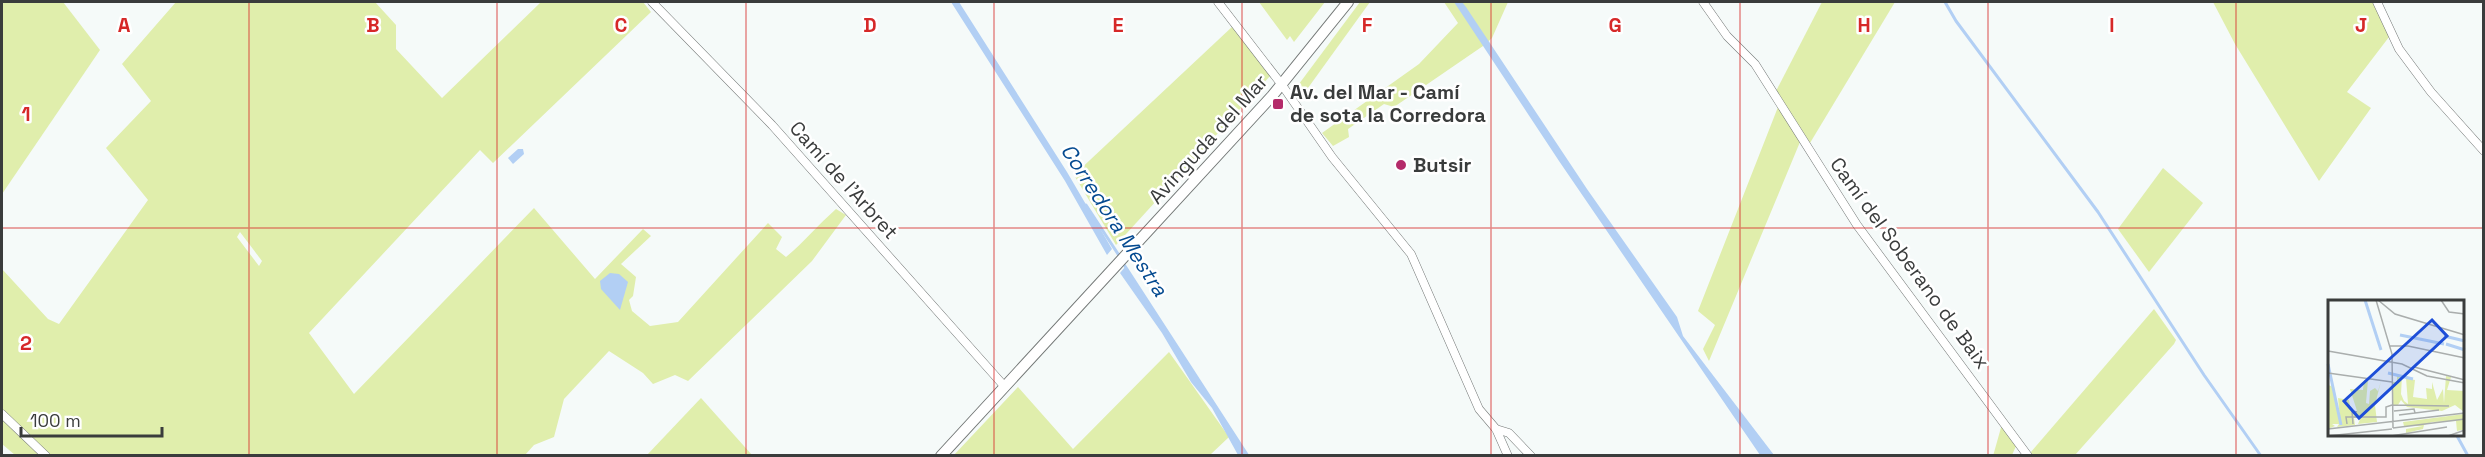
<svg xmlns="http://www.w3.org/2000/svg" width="2485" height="457" viewBox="0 0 2485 457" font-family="'Space Grotesk',sans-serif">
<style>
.green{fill:#e0eeac;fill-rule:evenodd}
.water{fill:#b2cff4}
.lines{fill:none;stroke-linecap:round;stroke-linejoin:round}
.stream{stroke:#b2cff4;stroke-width:3}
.street-casing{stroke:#747877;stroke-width:9}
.secondary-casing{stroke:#747877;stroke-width:12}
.street{stroke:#fff;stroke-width:8}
.secondary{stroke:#fff;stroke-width:10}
.grid{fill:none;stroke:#d62828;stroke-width:1.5;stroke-opacity:0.55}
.poi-dot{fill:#b42b6a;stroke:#fff;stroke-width:2}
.labels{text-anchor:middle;stroke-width:5;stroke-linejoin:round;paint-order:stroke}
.poi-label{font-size:20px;font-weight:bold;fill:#3a3c3c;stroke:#fff;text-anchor:start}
.street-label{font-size:20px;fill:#3a3c3c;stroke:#fff}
.water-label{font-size:21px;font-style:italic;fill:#044a90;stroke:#fff}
.inset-river{fill:none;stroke:#b2cff4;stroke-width:3}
.inset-road{fill:none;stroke:#aaaead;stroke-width:1.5}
.view{fill:#1d4ed8;fill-opacity:0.15;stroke:#1d4ed8;stroke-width:3}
.inset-edge{fill:none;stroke:#3a3c3c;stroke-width:3}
.grid-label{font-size:20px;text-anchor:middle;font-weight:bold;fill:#d62828;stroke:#fff;stroke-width:5;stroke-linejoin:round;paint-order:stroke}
</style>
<rect width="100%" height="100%" fill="#f5faf9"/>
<!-- green -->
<g class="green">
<path d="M2 2H63L100 50 2 194Z"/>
<path d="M176 2H375L396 25V49L442 98 541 2H643L651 12 493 163 480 150 309 333 354 394 534 208 595 279 643 229 651 236 621 264 636 277 633 296 629 300 632 311 650 326 678 322 768 223 782 237 776 249 786 257C804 242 818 225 836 209L846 215 812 261 688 381 675 375 653 384 643 373 609 351 564 399 554 437 534 445 525 455H15L2 444V269L48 319 59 324 148 200 106 148 151 101 122 64ZM240 232 262 261 259 266 237 237Z"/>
<path d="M1259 2H1325L1294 42 1290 36 1287 40Z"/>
<path d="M1360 2H1370L1300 99 1293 92Z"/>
<path d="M1444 2H1508L1492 38 1483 46 1394 107 1384 104 1348 129 1349 137 1333 146 1322 133 1419 64 1458 23Z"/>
<path d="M1822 2H1895L1810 143 1776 91Z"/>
<path d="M2213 2H2373L2389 37 2347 92 2371 108 2319 181 2235 44Z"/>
<path d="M1233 26 1271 75 1116 245 1074 175Z"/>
<path d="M1778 107 1800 142 1709 361 1703 349 1715 325 1698 311Z"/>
<path d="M2163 168 2203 203 2149 272 2118 229Z"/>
<path d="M2154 309 2176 340 2174 344 2075 455H2032L2031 452Z"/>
<path d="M1169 352 1229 437 1210 455 953 456 1018 387 1073 449Z"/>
<path d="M701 398 752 455H647Z"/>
<path d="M2002 424 2017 444 2012 455 1993 456Z"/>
</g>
<!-- water -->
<g class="water">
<path d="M951 2H959L1067 172 1112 249 1107 255 1065 181Z"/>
<path d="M1454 2H1462L1466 7 1587 189 1677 317 1683 336 1774 455H1760L1559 161Z"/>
<path d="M518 149H523L524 154 513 164 508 158Z"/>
<path d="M1125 267 1247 455H1238L1212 408 1191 382 1162 333 1120 273Z"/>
<path d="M610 273 619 274 628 282 620 310 601 289 600 281Z"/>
</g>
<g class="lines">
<!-- stream -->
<g class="stream">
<path d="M1945 2 1956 21 2098 212 2204 375 2261 456"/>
<path d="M1086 205 1120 257"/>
<path d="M1123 263 1248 456"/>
<path d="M2456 434 2468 456"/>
</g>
<defs>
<g id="street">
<path d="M652 2 772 125 1005 387"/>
<path d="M1218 2 1282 85 1332 157 1411 254 1479 409 1496 429 1508 456"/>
<path d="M1703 2 1727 36 1755 64 1857 225 2028 456"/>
<path d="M2377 2 2399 49 2431 92 2484 151"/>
<path d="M2 414 46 456"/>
<path d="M1496 429 1509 433 1531 456"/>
</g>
<path id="secondary" d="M941 456 1272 96 1348 2"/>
</defs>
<!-- street casing -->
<use href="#street" class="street-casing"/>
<!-- secondary casing -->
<use href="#secondary" class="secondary-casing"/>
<!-- street -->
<use href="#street" class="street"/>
<!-- secondary -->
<use href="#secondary" class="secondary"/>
</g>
<!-- grid -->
<path class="grid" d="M249 2V456M497 2V456M746 2V456M994 2V456M1242 2V456M1491 2V456M1740 2V456M1988 2V456M2236 2V456M2 228H2484"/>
<!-- markers -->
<g class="poi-dot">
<rect x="1272" y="98" width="12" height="12" rx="3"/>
<circle cx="1401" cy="165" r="6"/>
</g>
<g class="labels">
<!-- poi labels -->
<g class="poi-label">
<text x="1290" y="99">Av. del Mar - Camí<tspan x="1290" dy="23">de sota la Corredora</tspan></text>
<text x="1413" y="172">Butsir</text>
</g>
<!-- street labels -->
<g class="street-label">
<text transform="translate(1208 139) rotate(-48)" y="7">Avinguda del Mar</text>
<text transform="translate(844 180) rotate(48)" y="7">Camí de l'Arbret</text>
<text transform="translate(1910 263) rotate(54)" y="7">Camí del Soberano de Baix</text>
</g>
<!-- water labels -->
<g class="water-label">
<text transform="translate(1114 220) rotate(57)" y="7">Corredora Mestra</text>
</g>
</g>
<!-- overview -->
<g transform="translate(2328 300)">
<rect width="136" height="136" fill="#f5faf9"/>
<path d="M69 75 74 76 73 94 76 101 80 104 78 78 87 80 85 97 99 99 98 88 104 89V82L109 100 115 89 116 103 118 76 123 77 119 90 136 91V112L127 105 114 111 79 107 73 100 70 105H65V82H69ZM36 80H40L38 103 41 104 42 91 47 88 50 91 53 81 47 105 49 122 30 124 33 117 26 118 27 125 9 127 11 124H4L7 126 0 129V85L6 87 12 119 10 98 21 100 23 111H29L22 89 35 90ZM136 114V136L134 130 129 131 128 121 104 122 96 125 95 129 78 133V129L95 126H76L75 122Z" fill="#e0eeac"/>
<path class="inset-river" d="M37 0 53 50M72 35 116 44M116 36 137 41M118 44 137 50M0 64 13 125M60 73 85 79"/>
<path class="inset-road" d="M48 0 64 54 65 128M50 0 67 14 137 35M113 0 121 12 137 14M62 46H80L137 58M0 51 74 64 99 76 137 83M86 67 137 80M0 73 64 82M64 105 121 106M66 111 86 109 87 113M71 115 111 110M19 124 18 117H58V107L64 105M25 124 24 111 29 112M65 128 137 119M0 129 137 113M0 136 64 129M63 136 119 127M120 136 137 130"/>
<path class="view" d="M104 20 119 36 31 118 16 101Z"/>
<rect width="136" height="136" class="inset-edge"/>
</g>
<g class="grid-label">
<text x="124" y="32">A</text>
<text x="373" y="32">B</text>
<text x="621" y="32">C</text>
<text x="870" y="32">D</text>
<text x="1118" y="32">E</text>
<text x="1367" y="32">F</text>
<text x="1615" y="32">G</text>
<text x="1864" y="32">H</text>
<text x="2112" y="32">I</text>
<text x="2361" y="32">J</text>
<text x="26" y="121">1</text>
<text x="26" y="350">2</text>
</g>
<!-- border -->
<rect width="2485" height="457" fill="none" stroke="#3a3c3c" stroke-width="6"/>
<!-- scale -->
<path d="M21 427v9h141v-9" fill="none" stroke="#3a3c3c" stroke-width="3"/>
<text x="30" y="427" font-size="18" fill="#3a3c3c" stroke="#ffffff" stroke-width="4.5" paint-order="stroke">100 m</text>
</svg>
